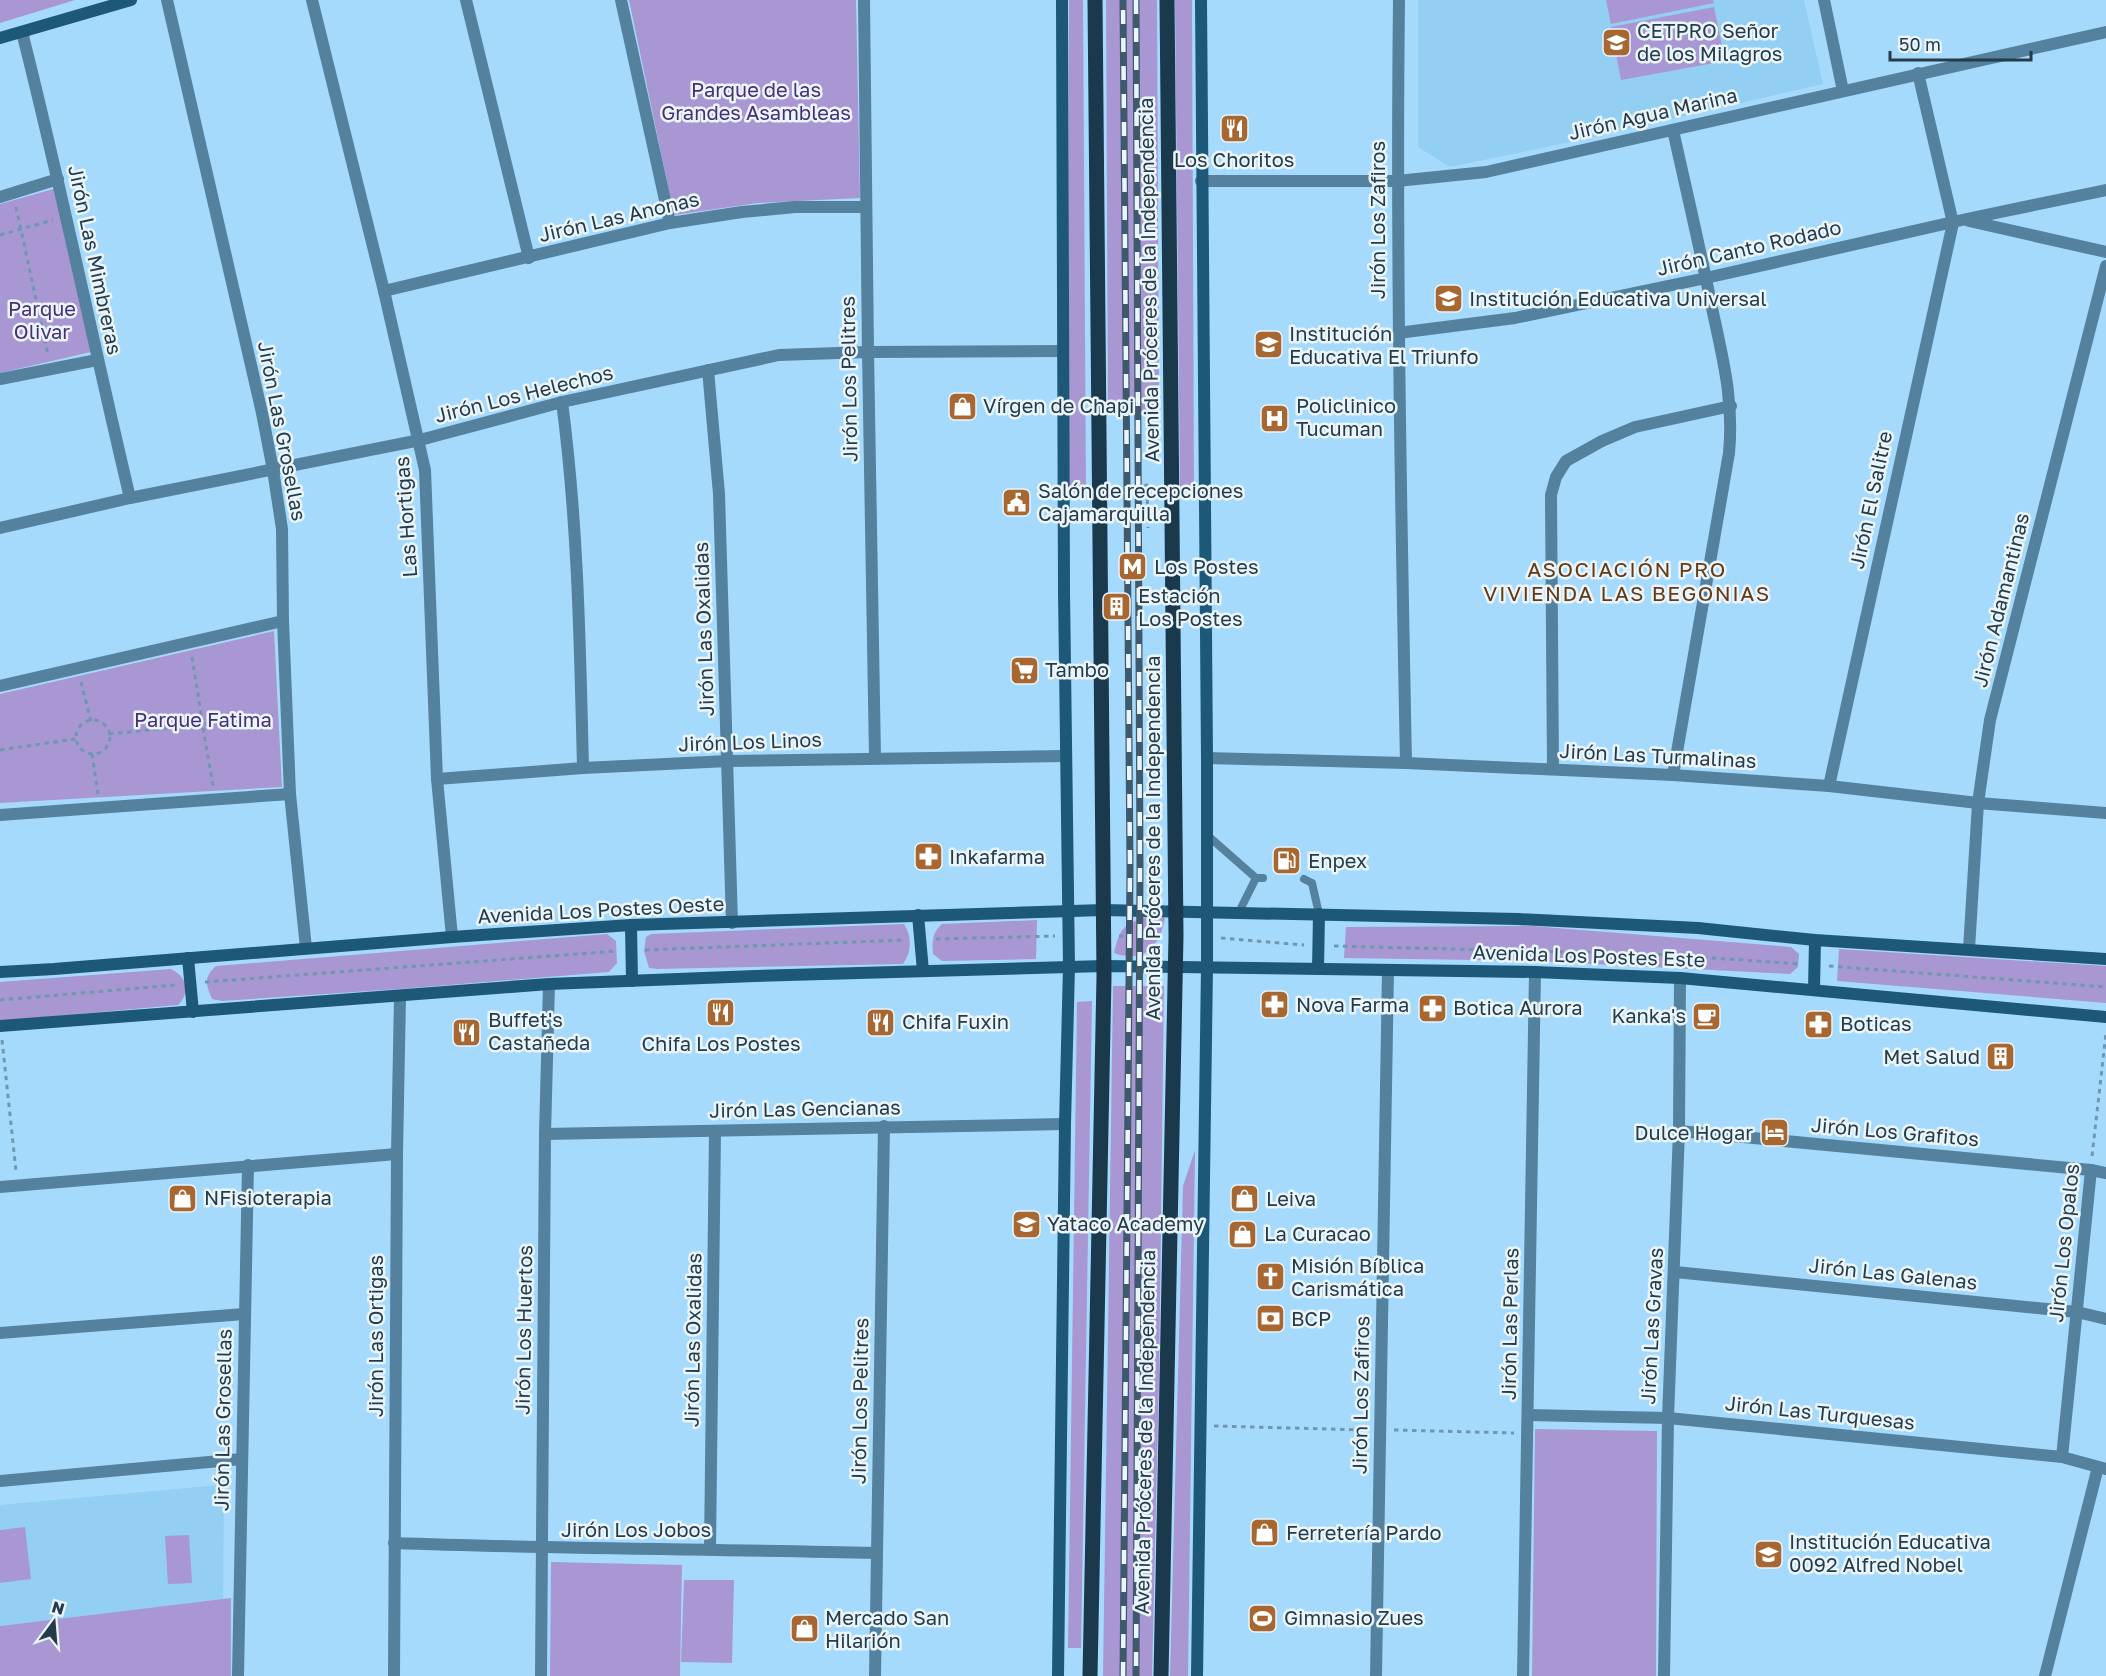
<svg xmlns="http://www.w3.org/2000/svg" width="2106" height="1676" viewBox="0 0 2106 1676" font-family="'Golos Text',sans-serif">
<style>
.built{fill:#93cef3}
.green{fill:#a997d3}
.lines{fill:none;stroke-linecap:round;stroke-linejoin:round}
.path{stroke:#7097b1;stroke-width:3;stroke-dasharray:4.5 4.5;stroke-linecap:butt}
.lane{stroke:#54819e;stroke-width:8}
.street{stroke:#54819e;stroke-width:12}
.secondary{stroke:#1d5879;stroke-width:12}
.primary{stroke:#1a394c;stroke-width:15}
.rail-casing{stroke:#3e596b;stroke-width:7}
.rail{stroke:#eaf5fc;stroke-width:4.5;stroke-dasharray:14;stroke-linecap:butt}
.labels{text-anchor:middle;stroke-width:5;stroke-linejoin:round;paint-order:stroke}
.poi-label{font-size:20px;fill:#263b49;stroke:#eaf5fc;text-anchor:start}
.park-label{font-size:20px;fill:#492e76;stroke:#eaf5fc}
.street-label{font-size:20px;fill:#263b49;stroke:#eaf5fc}
.neighbourhood-label{font-size:21px;letter-spacing:1.5px;fill:#653913;stroke:#eaf5fc}
</style>
<rect width="100%" height="100%" fill="#a6dafc"/>
<!-- built -->
<g class="built">
<path d="M1418 0H1804L1823 84 1580 140 1450 167 1418 147Z"/>
<path d="M220 1485 224 1490 223 1599 0 1626V1505Z"/>
</g>
<!-- green -->
<g class="green">
<path d="M0 0H75L0 23Z"/>
<path d="M629 0H856L860 198 758 203 674 215Z"/>
<path d="M1069 0H1083L1086 491 1068 493Z"/>
<path d="M1106 0H1157L1159 413 1108 412Z"/>
<path d="M1175 0H1192L1194 490 1180 491Z"/>
<path d="M1606 0H1713L1714 3 1611 24Z"/>
<path d="M1714 7 1725 61 1621 80 1611 27Z"/>
<path d="M57 188 91 352 0 373V204Z"/>
<path d="M274 631 282 787 0 803V694Z"/>
<path d="M1151 916 1165 918C1160 946 1144 964 1114 953 1120 926 1125 923 1151 916Z"/>
<path d="M1037 920 1036 959 942 961 933 954C932 941 932 933 942 924Z"/>
<path d="M904 924C912 937 912 951 903 964L657 969 649 968 644 951 646 937 651 934Z"/>
<path d="M1532 926 1791 947 1799 954 1798 967 1790 974 1535 961 1344 958 1346 927Z"/>
<path d="M607 934 616 941 617 963 609 972 400 989 222 1001 212 999C206 984 203 978 216 966Z"/>
<path d="M1839 949 2106 966V1003L1837 981Z"/>
<path d="M171 969C187 977 191 992 178 1005L0 1021V982Z"/>
<path d="M1113 986H1164L1159 1378 1152 1676H1103Z"/>
<path d="M1092 1001 1081 1648H1068L1077 1002Z"/>
<path d="M1195 1150 1188 1676H1170L1183 1186Z"/>
<path d="M1535 1429 1657 1431 1656 1676H1532Z"/>
<path d="M25 1527 31 1579 0 1583V1530Z"/>
<path d="M189 1535 192 1583 168 1584 165 1536Z"/>
<path d="M551 1562 682 1565 680 1676H550Z"/>
<path d="M684 1580H734L732 1663 681 1662Z"/>
<path d="M231 1598V1676H0V1626Z"/>
</g>
<g class="lines">
<!-- path -->
<g class="path">
<path d="M16 207 48 355"/>
<path d="M0 235 53 220"/>
<path d="M1144 486 1147 485 1148 528"/>
<path d="M192 657 202 720"/>
<path d="M81 682 91 721"/>
<circle cx="93" cy="737" r="17"/>
<path d="M207 724 273 716"/>
<path d="M203 728 213 786"/>
<path d="M109 734 199 725 203 728 207 724 202 721 199 725"/>
<path d="M0 750 75 739"/>
<path d="M92 754 98 794"/>
<path d="M1119 936H1160"/>
<path d="M1221 938 1304 945"/>
<path d="M936 939 1055 936"/>
<path d="M1334 946 1652 954 1801 964"/>
<path d="M645 950 905 940"/>
<path d="M1829 966 2106 987"/>
<path d="M205 982 617 951"/>
<path d="M0 1000 175 985"/>
<path d="M2 1040 16 1171"/>
<path d="M2092 1156 2106 1033"/>
<path d="M1214 1426 1367 1430"/>
<path d="M1394 1430 1514 1433"/>
</g>
<!-- lane -->
<g class="lane">
<path d="M1207 835 1256 878"/>
<path d="M1304 879 1312 883 1319 914"/>
<path d="M1239 912 1256 878H1263"/>
</g>
<!-- street -->
<g class="street">
<path d="M167 0 262 413 273 470 282 529 283 621 290 794 306 948"/>
<path d="M312 0 384 291 425 470 437 779 452 937"/>
<path d="M466 0 529 258"/>
<path d="M621 0 670 223"/>
<path d="M864 0 868 352 875 758"/>
<path d="M1399 0C1396 254 1401 509 1406 763"/>
<path d="M1824 0 1843 91"/>
<path d="M22 32C61 186 93 342 130 498"/>
<path d="M1201 181H1397L1486 172 2106 32"/>
<path d="M0 197 58 179"/>
<path d="M1969 221 2106 252"/>
<path d="M384 291 670 223 742 212 795 207H866"/>
<path d="M1398 333 1515 318 1706 278 1962 220 2106 190"/>
<path d="M708 370 719 494 732 923"/>
<path d="M0 379 97 360"/>
<path d="M562 402C578 523 580 646 583 768"/>
<path d="M0 528 130 498 420 440 562 402 779 355 868 352 1063 351"/>
<path d="M0 686 283 621"/>
<path d="M1207 758 1406 763 1673 775 1829 786 1978 803 2106 813"/>
<path d="M1553 769 1551 495 1556 477 1566 461 1602 441 1635 427 1731 406"/>
<path d="M1673 775 1729 453C1734 401 1723 359 1712 308 1700 248 1686 189 1673 130"/>
<path d="M437 779 583 768 728 761 1065 756"/>
<path d="M1829 786 1953 223 1918 73"/>
<path d="M0 815 290 794"/>
<path d="M1969 949 1978 803 1990 720 2106 266"/>
<path d="M1679 1131 2091 1170 2106 1173"/>
<path d="M545 1134 1065 1124"/>
<path d="M0 1187 397 1154"/>
<path d="M1675 1272 2077 1312 2106 1319"/>
<path d="M0 1333 244 1314"/>
<path d="M1528 1415 1668 1418 2062 1457 2106 1469"/>
<path d="M2062 1457 2091 1170"/>
<path d="M0 1481 242 1459"/>
<path d="M394 1543C555 1549 716 1549 877 1553"/>
<path d="M710 1549 715 1131"/>
<path d="M238 1676 248 1165"/>
<path d="M394 1676 397 1154 400 997"/>
<path d="M541 1676 545 1134 549 984"/>
<path d="M875 1676 884 1126"/>
<path d="M1376 1676 1388 970"/>
<path d="M1523 1676 1535 972"/>
<path d="M1664 1676 1668 1418 1679 1131 1680 978"/>
<path d="M2045 1676 2098 1467"/>
</g>
<!-- secondary -->
<g class="secondary">
<path d="M0 38 131 0"/>
<path d="M918 915 923 971"/>
<path d="M631 925 632 981"/>
<path d="M188 958 193 1012"/>
<path d="M1318 969 1319 914"/>
<path d="M0 972 54 969 452 937 631 925 1103 910 1518 919 1698 928 1815 940 2106 959"/>
<path d="M1814 989 1815 940"/>
<path d="M0 1026 549 984 755 976 1104 966 1535 972 1680 978 2106 1017"/>
<path d="M1058 1676 1065 1124 1069 967 1064 592 1062 0"/>
<path d="M1197 1676 1207 967V758L1201 0"/>
</g>
<!-- primary -->
<g class="primary">
<path d="M1090 1676 1104 977 1095 0"/>
<path d="M1161 1676 1176 936 1167 0"/>
</g>
<defs>
<g id="rail">
<path d="M1136 0 1140 866 1136 1676"/>
<path d="M1123 1676 1130 867 1123 0"/>
</g>
</defs>
<!-- rail casing -->
<use href="#rail" class="rail-casing"/>
<!-- rail -->
<use href="#rail" class="rail"/>
</g>
<!-- icons -->
<defs>
<symbol id="university-square" viewBox="-11 -11 22 22"><rect x="-9" y="-9" width="18" height="18" rx="4" fill="#a86731" stroke="#eaf5fc"/><path d="M0-5L7-2L0 1L-7-2ZM-4 1L0 2.5L4 1V4Q0 6-4 4Z" fill="#fff"/></symbol>
<symbol id="restaurant-square" viewBox="-11 -11 22 22"><rect x="-9" y="-9" width="18" height="18" rx="4" fill="#a86731" stroke="#eaf5fc"/><path d="M-5-6h1v4h1v-4h1v4h1v-4h1v5L-1.5 .5V6h-2V.5L-5-1ZM5-6V6H3V1.5H1.5Q1.5-4 5-6Z" fill="#fff"/></symbol>
<symbol id="school-square" viewBox="-11 -11 22 22"><rect x="-9" y="-9" width="18" height="18" rx="4" fill="#a86731" stroke="#eaf5fc"/><path d="M0-5L7-2L0 1L-7-2ZM-4 1L0 2.5L4 1V4Q0 6-4 4Z" fill="#fff"/></symbol>
<symbol id="shop-square" viewBox="-11 -11 22 22"><rect x="-9" y="-9" width="18" height="18" rx="4" fill="#a86731" stroke="#eaf5fc"/><path d="M-5-2.5h2.3a2.7 3.5 0 0 1 5.4 0H5L5.5 6h-11ZM-1.5-2.5h3a1.5 2.3 0 0 0-3 0Z" fill="#fff"/></symbol>
<symbol id="hospital-square" viewBox="-11 -11 22 22"><rect x="-9" y="-9" width="18" height="18" rx="4" fill="#a86731" stroke="#eaf5fc"/><path d="M-5-5h3v3.5h4V-5h3V5h-3V1.5h-4V5h-3Z" fill="#fff"/></symbol>
<symbol id="civic-square" viewBox="-11 -11 22 22"><rect x="-9" y="-9" width="18" height="18" rx="4" fill="#a86731" stroke="#eaf5fc"/><path d="M-.6-6.5H3V-4.5H.6V-3L4-1V1h2V6H-6V1h2V-1L-.6-3ZM-1.2 2.5V6h2.4V2.5Z" fill="#fff"/></symbol>
<symbol id="metro-square" viewBox="-11 -11 22 22"><rect x="-9" y="-9" width="18" height="18" rx="4" fill="#a86731" stroke="#eaf5fc"/><path d="M-5.5 5V-5H-3L0 0L3-5H5.5V5H3V-.5L0 4L-3-.5V5Z" fill="#fff"/></symbol>
<symbol id="building-square" viewBox="-11 -11 22 22"><rect x="-9" y="-9" width="18" height="18" rx="4" fill="#a86731" stroke="#eaf5fc"/><path d="M-4-6H4V6H1V3H-1V6H-4ZM-2.5-4.3h1.7v1.8h-1.7ZM.8-4.3h1.7v1.8H.8ZM-2.5-1h1.7V.8h-1.7ZM.8-1h1.7V.8H.8Z" fill="#fff"/></symbol>
<symbol id="supermarket-square" viewBox="-11 -11 22 22"><rect x="-9" y="-9" width="18" height="18" rx="4" fill="#a86731" stroke="#eaf5fc"/><path d="M-6-5.5h2.5l.6 2H6L4.5 2H-2.5L-4.4-4H-6ZM-1.5 3.2a1.3 1.3 0 1 0 .1 0ZM3 3.2a1.3 1.3 0 1 0 .1 0Z" fill="#fff"/></symbol>
<symbol id="pharmacy-square" viewBox="-11 -11 22 22"><rect x="-9" y="-9" width="18" height="18" rx="4" fill="#a86731" stroke="#eaf5fc"/><path d="M-2-6h4v4h4v4h-4v4h-4v-4h-4v-4h4Z" fill="#fff"/></symbol>
<symbol id="fuel-square" viewBox="-11 -11 22 22"><rect x="-9" y="-9" width="18" height="18" rx="4" fill="#a86731" stroke="#eaf5fc"/><path d="M-5.5-6h7V0h2V4h1.3V-2.5L3-4.5l.8-.8L6-3V5H2.5V1h-1V6h-7ZM-4.2-4.7v3.2H.2V-4.7Z" fill="#fff"/></symbol>
<symbol id="cafe-square" viewBox="-11 -11 22 22"><rect x="-9" y="-9" width="18" height="18" rx="4" fill="#a86731" stroke="#eaf5fc"/><path d="M-5.5-4.5H6V0H3Q3 3.5 0 3.5H-2.5Q-5.5 3.5-5.5 0ZM3-3.2v2h1.7v-2ZM-6 4.5H4V6H-6Z" fill="#fff"/></symbol>
<symbol id="hotel-square" viewBox="-11 -11 22 22"><rect x="-9" y="-9" width="18" height="18" rx="4" fill="#a86731" stroke="#eaf5fc"/><path d="M-6-4.5h1.5V1H6V5H4.5V3h-9V5H-6ZM-4 0a1.8 1.8 0 1 1 3.6 0ZM.5 0V-2.5h3Q6-2.5 6 0Z" fill="#fff"/></symbol>
<symbol id="church-square" viewBox="-11 -11 22 22"><rect x="-9" y="-9" width="18" height="18" rx="4" fill="#a86731" stroke="#eaf5fc"/><path d="M-1.2-6h2.4v3.5h3.3v2.4h-3.3V6h-2.4V-.1h-3.3v-2.4h3.3Z" fill="#fff"/></symbol>
<symbol id="bank-square" viewBox="-11 -11 22 22"><rect x="-9" y="-9" width="18" height="18" rx="4" fill="#a86731" stroke="#eaf5fc"/><path d="M-6-4H6V4H-6ZM0-2.3a2.3 2.3 0 1 0 0 4.6a2.3 2.3 0 1 0 0-4.6Z" fill="#fff"/></symbol>
<symbol id="stadium-square" viewBox="-11 -11 22 22"><rect x="-9" y="-9" width="18" height="18" rx="4" fill="#a86731" stroke="#eaf5fc"/><path d="M0-5a6.5 5 0 1 0 0 10a6.5 5 0 1 0 0-10ZM-3.5-1.8h7v3.6h-7Z" fill="#fff"/></symbol>
</defs>
<g fill-rule="evenodd">
<use href="#university-square" x="1600" y="26" width="33" height="33"/>
<use href="#restaurant-square" x="1218" y="112" width="33" height="33"/>
<use href="#school-square" x="1432" y="282" width="33" height="33"/>
<use href="#school-square" x="1252" y="328" width="33" height="33"/>
<use href="#shop-square" x="946" y="390" width="33" height="33"/>
<use href="#hospital-square" x="1258" y="402" width="33" height="33"/>
<use href="#civic-square" x="1000" y="486" width="33" height="33"/>
<use href="#metro-square" x="1116" y="550" width="33" height="33"/>
<use href="#building-square" x="1100" y="590" width="33" height="33"/>
<use href="#supermarket-square" x="1008" y="654" width="33" height="33"/>
<use href="#pharmacy-square" x="912" y="840" width="33" height="33"/>
<use href="#fuel-square" x="1270" y="844" width="33" height="33"/>
<use href="#pharmacy-square" x="1258" y="988" width="33" height="33"/>
<use href="#pharmacy-square" x="1416" y="992" width="33" height="33"/>
<use href="#restaurant-square" x="704" y="996" width="33" height="33"/>
<use href="#cafe-square" x="1690" y="1000" width="33" height="33"/>
<use href="#restaurant-square" x="864" y="1006" width="33" height="33"/>
<use href="#pharmacy-square" x="1802" y="1008" width="33" height="33"/>
<use href="#restaurant-square" x="450" y="1016" width="33" height="33"/>
<use href="#building-square" x="1984" y="1040" width="33" height="33"/>
<use href="#hotel-square" x="1758" y="1116" width="33" height="33"/>
<use href="#shop-square" x="166" y="1182" width="33" height="33"/>
<use href="#shop-square" x="1228" y="1182" width="33" height="33"/>
<use href="#university-square" x="1010" y="1208" width="33" height="33"/>
<use href="#shop-square" x="1226" y="1218" width="33" height="33"/>
<use href="#church-square" x="1254" y="1260" width="33" height="33"/>
<use href="#bank-square" x="1254" y="1302" width="33" height="33"/>
<use href="#shop-square" x="1248" y="1516" width="33" height="33"/>
<use href="#school-square" x="1752" y="1538" width="33" height="33"/>
<use href="#stadium-square" x="1246" y="1602" width="33" height="33"/>
<use href="#shop-square" x="788" y="1612" width="33" height="33"/>
</g>
<g class="labels">
<!-- poi labels -->
<g class="poi-label">
<text x="1637" y="38">CETPRO Señor<tspan x="1637" dy="23">de los Milagros</tspan></text>
<text x="1234" y="167" text-anchor="middle">Los Choritos</text>
<text x="1469" y="306">Institución Educativa Universal</text>
<text x="1289" y="341">Institución<tspan x="1289" dy="23">Educativa El Triunfo</tspan></text>
<text x="983" y="413">Vírgen de Chapi</text>
<text x="1296" y="413">Policlinico<tspan x="1296" dy="23">Tucuman</tspan></text>
<text x="1038" y="498">Salón de recepciones<tspan x="1038" dy="23">Cajamarquilla</tspan></text>
<text x="1154" y="574">Los Postes</text>
<text x="1138" y="603">Estación<tspan x="1138" dy="23">Los Postes</tspan></text>
<text x="1045" y="677">Tambo</text>
<text x="949" y="864">Inkafarma</text>
<text x="1308" y="868">Enpex</text>
<text x="1296" y="1012">Nova Farma</text>
<text x="1453" y="1015">Botica Aurora</text>
<text x="1686" y="1023" text-anchor="end">Kanka's</text>
<text x="488" y="1027">Buffet's<tspan x="488" dy="23">Castañeda</tspan></text>
<text x="902" y="1029">Chifa Fuxin</text>
<text x="1840" y="1031">Boticas</text>
<text x="721" y="1051" text-anchor="middle">Chifa Los Postes</text>
<text x="1980" y="1064" text-anchor="end">Met Salud</text>
<text x="1753" y="1140" text-anchor="end">Dulce Hogar</text>
<text x="204" y="1205">NFisioterapia</text>
<text x="1266" y="1206">Leiva</text>
<text x="1047" y="1231">Yataco Academy</text>
<text x="1264" y="1241">La Curacao</text>
<text x="1291" y="1273">Misión Bíblica<tspan x="1291" dy="23">Carismática</tspan></text>
<text x="1291" y="1326">BCP</text>
<text x="1286" y="1540">Ferretería Pardo</text>
<text x="1789" y="1549">Institución Educativa<tspan x="1789" dy="23">0092 Alfred Nobel</tspan></text>
<text x="825" y="1625">Mercado San<tspan x="825" dy="23">Hilarión</tspan></text>
<text x="1284" y="1625">Gimnasio Zues</text>
</g>
<!-- park labels -->
<g class="park-label">
<text x="756" y="97">Parque de las<tspan x="756" dy="23">Grandes Asambleas</tspan></text>
<text x="42" y="316">Parque<tspan x="42" dy="23">Olivar</tspan></text>
<text x="203" y="727">Parque Fatima</text>
</g>
<!-- street labels -->
<g class="street-label">
<text transform="translate(1653 114) rotate(-13)" y="7">Jirón Agua Marina</text>
<text transform="translate(619 217) rotate(-13)" y="7">Jirón Las Anonas</text>
<text transform="translate(1378 220) rotate(-90)" y="7">Jirón Los Zafiros</text>
<text transform="translate(1749 248) rotate(-13)" y="7">Jirón Canto Rodado</text>
<text transform="translate(95 260) rotate(78)" y="7">Jirón Las Mimbreras</text>
<text transform="translate(1149 280) rotate(-91)" y="7">Avenida Próceres de la Independencia</text>
<text transform="translate(849 379) rotate(-91)" y="7">Jirón Los Pelitres</text>
<text transform="translate(524 394) rotate(-14)" y="7">Jirón Los Helechos</text>
<text transform="translate(282 431) rotate(79)" y="7">Jirón Las Grosellas</text>
<text transform="translate(1871 500) rotate(-78)" y="7">Jirón El Salitre</text>
<text transform="translate(406 517) rotate(-94)" y="7">Las Hortigas</text>
<text transform="translate(2001 600) rotate(-76)" y="7">Jirón Adamantinas</text>
<text transform="translate(704 629) rotate(-92)" y="7">Jirón Las Oxalidas</text>
<text transform="translate(750 742) rotate(-2)" y="7">Jirón Los Linos</text>
<text transform="translate(1658 756) rotate(3)" y="7">Jirón Las Turmalinas</text>
<text transform="translate(1153 838) rotate(-90)" y="7">Avenida Próceres de la Independencia</text>
<text transform="translate(601 910) rotate(-3)" y="7">Avenida Los Postes Oeste</text>
<text transform="translate(1589 956) rotate(2)" y="7">Avenida Los Postes Este</text>
<text transform="translate(805 1109) rotate(-1)" y="7">Jirón Las Gencianas</text>
<text transform="translate(1895 1132) rotate(5)" y="7">Jirón Los Grafitos</text>
<text transform="translate(2064 1243) rotate(-84)" y="7">Jirón Los Opalos</text>
<text transform="translate(1893 1274) rotate(6)" y="7">Jirón Las Galenas</text>
<text transform="translate(1510 1324) rotate(-89)" y="7">Jirón Las Perlas</text>
<text transform="translate(1652 1326) rotate(-87)" y="7">Jirón Las Gravas</text>
<text transform="translate(524 1330) rotate(-89)" y="7">Jirón Los Huertos</text>
<text transform="translate(376 1336) rotate(-90)" y="7">Jirón Las Ortigas</text>
<text transform="translate(693 1340) rotate(-89)" y="7">Jirón Las Oxalidas</text>
<text transform="translate(1361 1395) rotate(-89)" y="7">Jirón Los Zafiros</text>
<text transform="translate(860 1401) rotate(-89)" y="7">Jirón Los Pelitres</text>
<text transform="translate(1820 1413) rotate(6)" y="7">Jirón Las Turquesas</text>
<text transform="translate(223 1420) rotate(-89)" y="7">Jirón Las Grosellas</text>
<text transform="translate(1145 1432) rotate(-89)" y="7">Avenida Próceres de la Independencia</text>
<text x="636" y="1537">Jirón Los Jobos</text>
</g>
<!-- neighbourhood labels -->
<g class="neighbourhood-label">
<text x="1627" y="577">ASOCIACIÓN PRO<tspan x="1627" dy="24">VIVIENDA LAS BEGONIAS</tspan></text>
</g>
</g>
<!-- north arrow -->
<g transform="translate(54 1622) rotate(16)" stroke="#eaf5fc" stroke-width="4.5" paint-order="stroke">
<path d="M0-4.5L10 22L0 15L-10 22Z" fill="#263b49"/>
<text y="-9" font-size="16" font-weight="bold" text-anchor="middle" fill="#263b49">N</text>
</g>
<!-- scale -->
<path d="M1890 51v9h141v-9" fill="none" stroke="#263b49" stroke-width="3"/>
<text x="1899" y="51" font-size="18" fill="#263b49" stroke="#eaf5fc" stroke-width="4.5" paint-order="stroke">50 m</text>
</svg>
